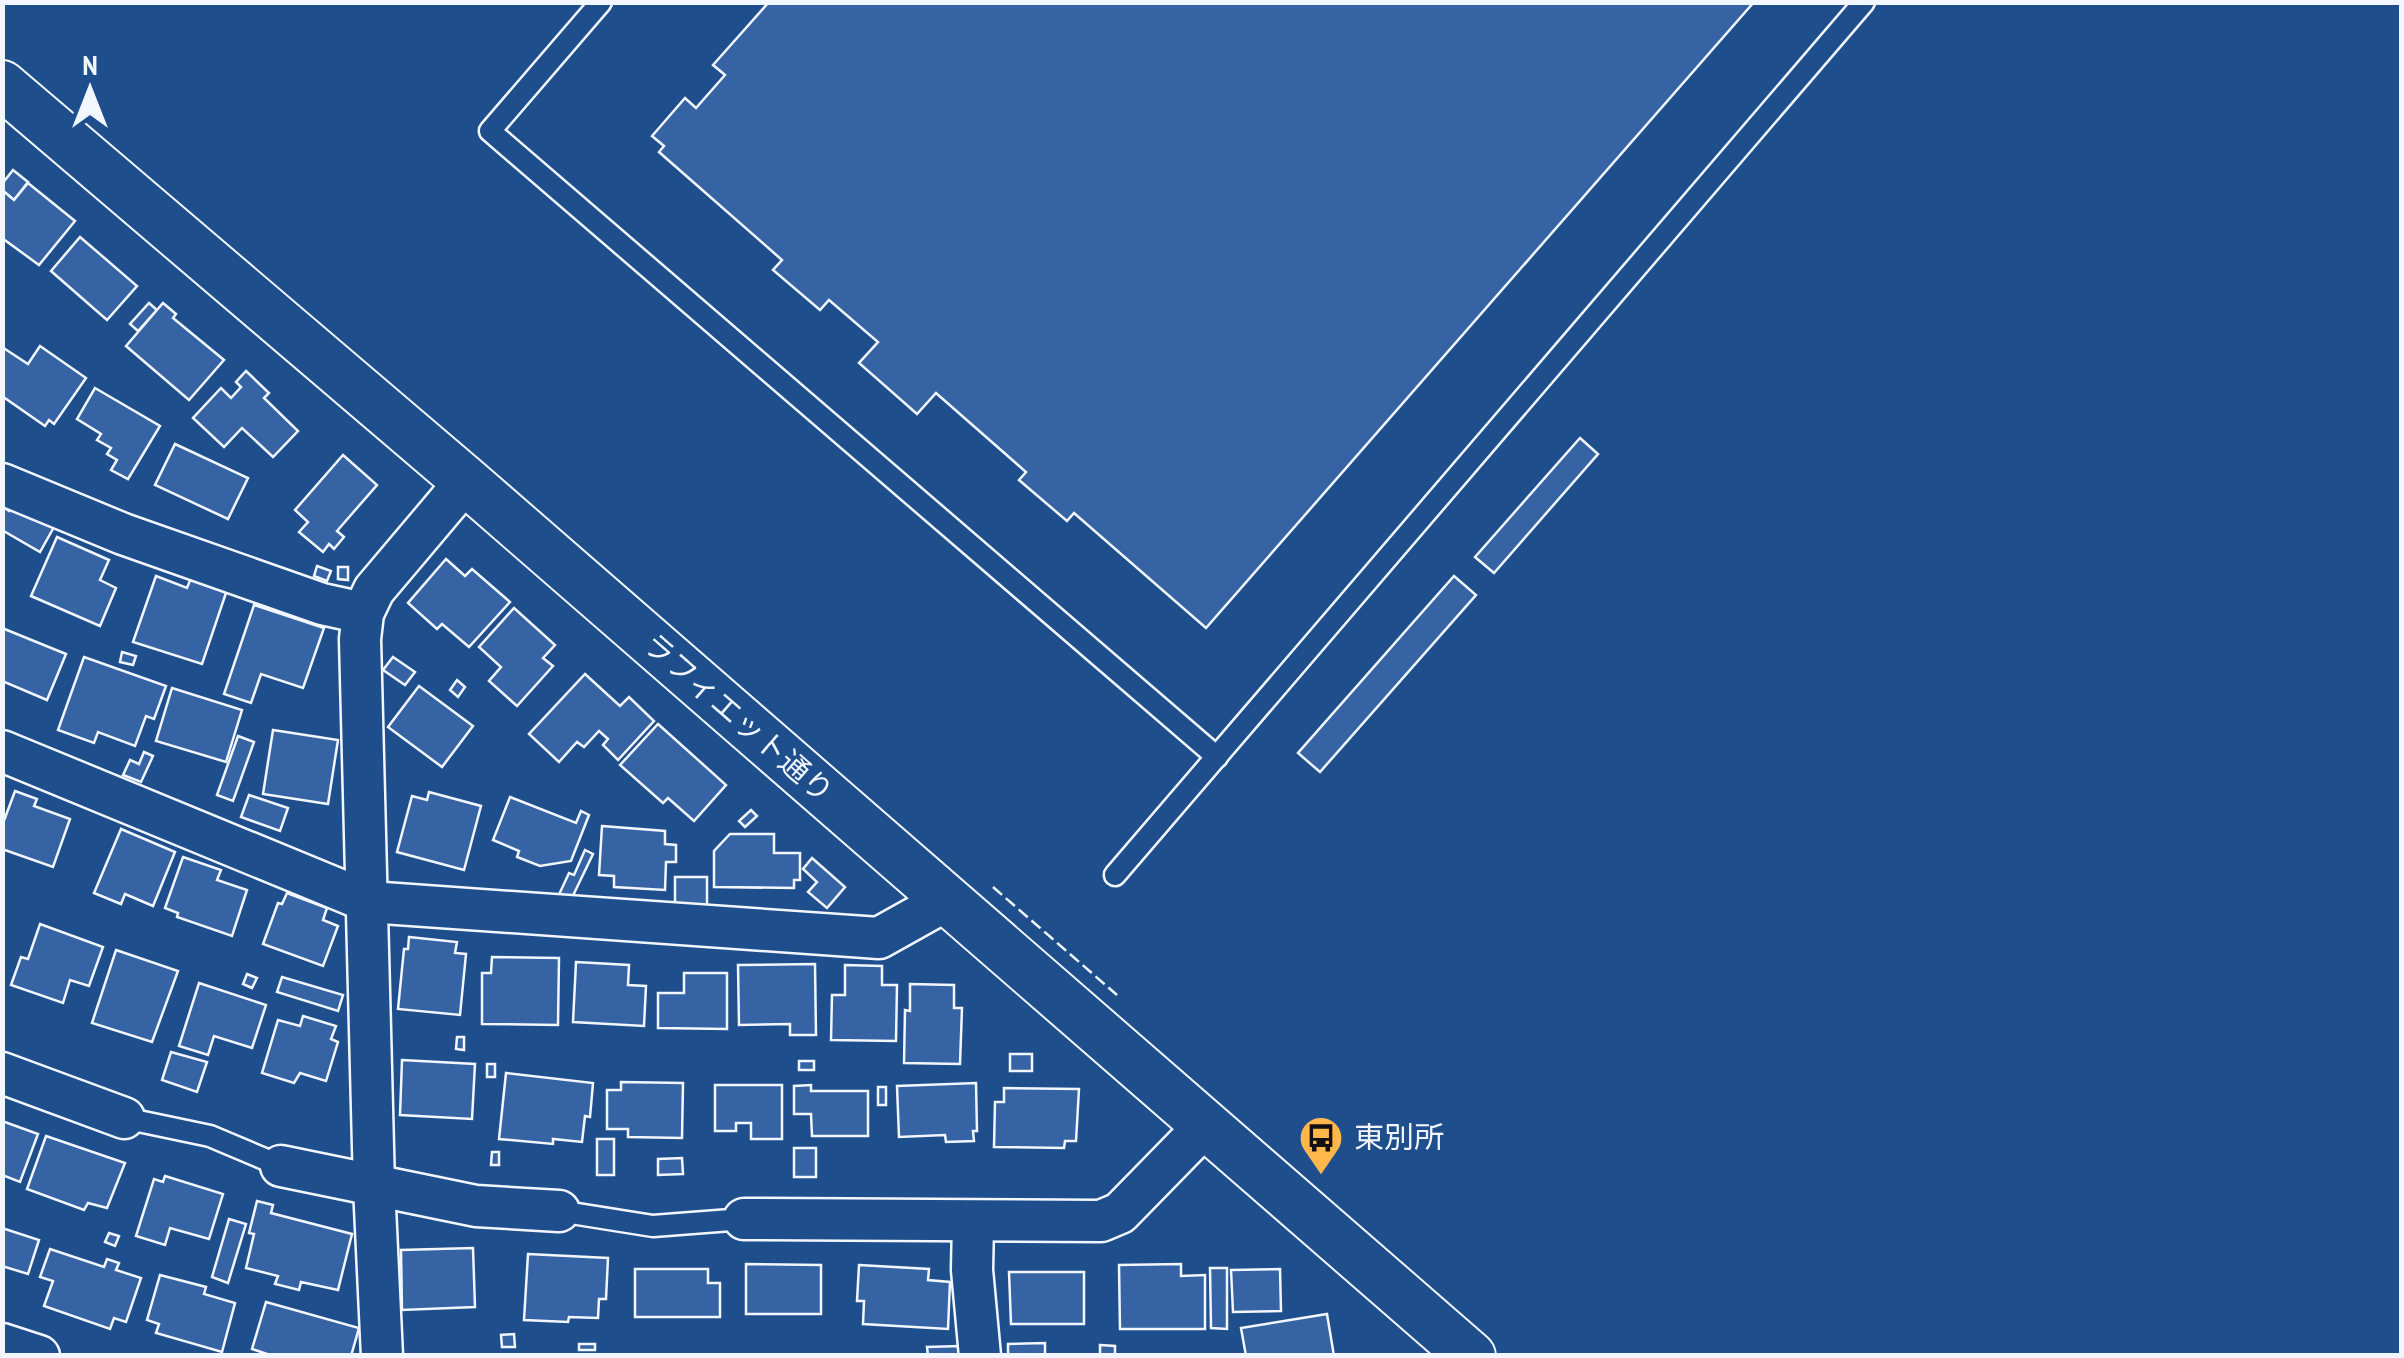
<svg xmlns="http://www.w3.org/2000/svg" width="2404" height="1358" viewBox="0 0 2404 1358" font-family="'PT Sans Narrow','Noto Sans JP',sans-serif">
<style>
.building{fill:#3563a3;stroke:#f2f6ff;stroke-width:2.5}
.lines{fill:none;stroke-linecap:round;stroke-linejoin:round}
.service-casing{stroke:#f2f6ff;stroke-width:25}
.minor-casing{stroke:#f2f6ff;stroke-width:45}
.tertiary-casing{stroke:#f2f6ff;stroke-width:52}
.service{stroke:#1f4e8c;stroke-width:20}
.minor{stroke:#1f4e8c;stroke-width:40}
.tertiary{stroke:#1f4e8c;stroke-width:48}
.fence{stroke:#f2f6ff;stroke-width:2.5;stroke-dasharray:12 5;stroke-linecap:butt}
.labels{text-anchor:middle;stroke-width:8;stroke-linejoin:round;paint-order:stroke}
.street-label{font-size:30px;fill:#f2f6ff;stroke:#1f4e8c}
.poi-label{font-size:30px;fill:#f2f6ff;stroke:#1f4e8c;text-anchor:start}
</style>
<rect width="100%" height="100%" fill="#1f4e8c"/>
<!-- building -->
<g class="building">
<path d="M769 2H1754L1206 628 1074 513 1067 521 1019 480 1026 472 936 393 917 414 859 363 878 342 829 300 820 310 773 270 782 260 659 152 664 146 652 136 685 98 696 108 725 75 713 65Z"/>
<path d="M13 170 28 182 14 200 2 190V184Z"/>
<path d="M28 183 75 221 39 265 2 238V190L14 200Z"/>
<path d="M80 237 137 286 107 320 51 271Z"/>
<path d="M149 303 157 310 138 331 130 324Z"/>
<path d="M163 303 176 314 173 318 224 360 189 400 126 346Z"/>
<path d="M40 346 86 378 54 424 49 420 45 426 2 396V347L28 364Z"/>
<path d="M246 371 269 393 264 398 298 431 273 457 242 428 224 447 193 418 221 388 231 398 241 387 236 382Z"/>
<path d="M95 388 160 426 128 479 111 470 117 460 107 454 111 448 97 440 101 434 77 419Z"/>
<path d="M1580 438 1598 454 1494 573 1475 557Z"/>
<path d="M175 444 248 478 228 519 155 485Z"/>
<path d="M343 455 377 485 337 531 344 537 334 549 329 544 323 552 299 532 308 522 295 510Z"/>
<path d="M14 503 54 527 40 552 2 530V506L9 511Z"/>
<path d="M57 537 109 560 100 580 116 588 100 626 31 596Z"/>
<path d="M446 559 465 576 472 569 510 602 469 647 442 624 437 629 408 603Z"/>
<path d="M317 566 331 571 327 581 314 576Z"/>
<path d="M338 567H348V580L338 579Z"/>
<path d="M156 576 187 588 191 578 227 590 202 664 133 642Z"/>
<path d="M1454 576 1476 595 1320 772 1298 753Z"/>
<path d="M254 605 324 628 303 688 261 674 251 703 224 694Z"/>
<path d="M514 608 555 645 543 658 553 666 517 706 489 681 501 667 479 647Z"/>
<path d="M2 628 66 654 47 700 2 681Z"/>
<path d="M122 652 136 656 133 665 120 662Z"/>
<path d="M84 657 166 686 154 719 146 716 135 746 98 732 94 743 58 730Z"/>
<path d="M393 657 415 672 405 685 383 670Z"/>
<path d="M585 674 620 706 629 697 654 721 618 760 603 745 608 739 599 731 584 747 577 742 559 762 529 734Z"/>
<path d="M457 680 465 687 458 697 450 690Z"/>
<path d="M419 686 473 726 442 767 388 727Z"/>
<path d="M172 688 242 710 226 762 156 741Z"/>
<path d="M658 724 726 785 694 821 668 798 663 803 620 765Z"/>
<path d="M273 730 338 740 328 804 263 794Z"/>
<path d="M238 736 254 742 233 801 217 795Z"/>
<path d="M144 752 153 756 141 782 123 775 130 760 139 764Z"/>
<path d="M15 791 37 799 34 806 70 819 53 867 2 849V826Z"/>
<path d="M429 792 481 806 464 870 397 852 412 796 427 800Z"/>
<path d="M249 795 288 808 280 831 241 817Z"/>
<path d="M510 797 576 823 581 811 589 815 571 861 540 866 517 857 519 851 493 840Z"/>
<path d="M751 810 757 816 745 827 739 821Z"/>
<path d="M602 826 665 831V844L676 845V862H666L665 890 614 887V876L599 875Z"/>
<path d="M121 829 175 852 153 906 125 894 121 904 94 893Z"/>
<path d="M730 834H774V853H800V880H794V888L714 887V851Z"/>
<path d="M585 850 593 854 568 906 556 901 569 873 574 875Z"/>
<path d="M183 857 221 870 217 880 247 890 232 936 177 917 178 913 165 908Z"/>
<path d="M812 858 845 887 827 908 808 892 817 882 803 869Z"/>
<rect x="675" y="877" width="32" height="36"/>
<path d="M287 893 327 908 323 920 338 926 323 966 263 944 278 903 282 904Z"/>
<path d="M40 924 103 947 89 986 70 980 63 1003 11 985 21 957 28 959Z"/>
<path d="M409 937 457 942 455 953 466 954 460 1015 398 1009 404 949H408Z"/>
<path d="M116 950 178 971 152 1042 92 1023Z"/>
<path d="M492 957 559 958 558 1025 482 1024V973H491Z"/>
<path d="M576 962 629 965 628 985 646 986 644 1026 573 1022Z"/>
<path d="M815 964 816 1035H790V1024L739 1025 738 965Z"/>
<path d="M845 965 882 966V985H897L896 1041 831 1040 832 995H845Z"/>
<path d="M684 973H727V1029L658 1028V993H684Z"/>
<path d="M247 974 257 978 252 988 243 984Z"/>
<path d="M282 977 343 995 338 1011 277 992Z"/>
<path d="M199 983 266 1005 252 1048 214 1036 208 1055 179 1046Z"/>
<path d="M910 984 954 985V1008H962L960 1064 904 1063 905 1010 910 1011Z"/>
<path d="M303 1016 336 1026 331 1039 338 1042 326 1081 300 1073 294 1083 262 1073 278 1020 300 1026Z"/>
<path d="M457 1037H464V1050L456 1049Z"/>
<path d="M171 1052 207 1062 197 1092 162 1080Z"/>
<rect x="1010" y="1054" width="22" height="17"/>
<path d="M402 1060 475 1064 472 1119 400 1115Z"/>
<rect x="799" y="1061" width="15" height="9"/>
<rect x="487" y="1064" width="8" height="13"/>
<path d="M506 1073 593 1083 590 1117 585 1116 582 1142 553 1139V1144L499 1139Z"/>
<path d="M621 1082 683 1083 682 1138 628 1137V1129H607V1090H621Z"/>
<path d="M976 1083 977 1131H973L974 1141 946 1142 945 1135 899 1137 897 1086Z"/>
<path d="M715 1085H782V1139H751V1123H736V1131H715Z"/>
<path d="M811 1085V1091H868V1136H812L811 1114H794V1086Z"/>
<rect x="878" y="1087" width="8" height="18"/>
<path d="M1004 1088 1079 1089 1076 1141H1065L1064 1148 994 1147 995 1102H1004Z"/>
<path d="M2 1121 38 1134 20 1182 2 1175Z"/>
<path d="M46 1136 125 1163 107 1208 88 1203 84 1210 27 1189Z"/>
<rect x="597" y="1139" width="17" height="36"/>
<rect x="794" y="1148" width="22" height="29"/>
<path d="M492 1152H499V1165H491Z"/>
<path d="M682 1158 683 1174 658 1175V1159Z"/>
<path d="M165 1176 223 1194 209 1239 170 1228 165 1245 136 1236 154 1179 163 1182Z"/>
<path d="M257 1201 273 1205 271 1213 352 1234 338 1290 301 1282 299 1290 275 1284 278 1276 246 1268 254 1234 249 1233Z"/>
<path d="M229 1219 246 1224 228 1283 212 1277Z"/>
<path d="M2 1228 39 1240 28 1274 2 1266Z"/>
<path d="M109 1233 119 1236 115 1246 105 1242Z"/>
<path d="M473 1248 475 1307 402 1310 401 1250Z"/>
<path d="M50 1249 104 1267 107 1259 119 1263 116 1270 141 1278 126 1322 114 1318 110 1329 44 1306 53 1281 40 1277Z"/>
<path d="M528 1254 608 1258 606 1299H599L598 1318 569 1317 568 1322 524 1320Z"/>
<path d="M746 1264 821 1265V1314H746Z"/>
<path d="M1181 1264V1276L1205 1275V1329H1120L1119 1265Z"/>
<path d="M859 1265 929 1269 928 1280 950 1282 948 1329 863 1324 864 1301H857Z"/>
<path d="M1210 1268H1227V1329L1211 1328Z"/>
<path d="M635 1269H708V1283H720V1317H635Z"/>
<path d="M1280 1269 1281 1311 1233 1312 1231 1270Z"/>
<path d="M1009 1272H1084V1324H1011Z"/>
<path d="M160 1275 206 1287 204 1294 235 1303 222 1352 156 1333 159 1324 147 1320Z"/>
<path d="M266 1302 359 1328 351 1356H273L252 1349Z"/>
<path d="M1327 1314 1334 1356H1246L1241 1328Z"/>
<path d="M514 1334 515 1347H502L501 1335Z"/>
<path d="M1045 1343V1356H1008V1344Z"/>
<rect x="579" y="1344" width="16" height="6"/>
<path d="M1100 1345 1115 1346V1356H1100Z"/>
<path d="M960 1346V1356H928L927 1347Z"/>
</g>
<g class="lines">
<defs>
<g id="service">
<path d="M601 2 490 131 1217 757"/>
<path d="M1115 875 1864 2"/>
<path d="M124 1118 210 1136 281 1166"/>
<path d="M559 1211 653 1226 744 1219"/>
</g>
<g id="minor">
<path d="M2 484 123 534 322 604 363 613"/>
<path d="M2 751 369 902 879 938 947 900"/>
<path d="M2 1073 124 1118"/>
<path d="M281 1166 476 1206 559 1211"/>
<path d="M744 1219 1101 1221 1120 1213 1205 1126"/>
<path d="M973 1222 972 1270 980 1356"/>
<path d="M2 1344 39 1356"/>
<path d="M382 1356 374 1186 360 639 363 613 374 590 466 481"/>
</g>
<path id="tertiary" d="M2 85 466 481 1471 1356"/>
</defs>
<!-- service casing -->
<use href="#service" class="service-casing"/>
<!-- minor casing -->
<use href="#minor" class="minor-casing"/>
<!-- tertiary casing -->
<use href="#tertiary" class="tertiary-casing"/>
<!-- service -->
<use href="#service" class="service"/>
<!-- minor -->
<use href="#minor" class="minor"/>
<!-- tertiary -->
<use href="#tertiary" class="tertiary"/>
<!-- fence -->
<path class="fence" d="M993 887 1117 995"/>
</g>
<!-- icons -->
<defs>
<symbol id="bus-pin" viewBox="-11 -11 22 30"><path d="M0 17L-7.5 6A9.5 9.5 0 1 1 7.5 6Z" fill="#ffb74d" stroke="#1f4e8c"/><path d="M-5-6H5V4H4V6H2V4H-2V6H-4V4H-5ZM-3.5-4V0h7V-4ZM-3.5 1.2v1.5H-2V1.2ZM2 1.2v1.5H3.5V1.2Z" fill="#111"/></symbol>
</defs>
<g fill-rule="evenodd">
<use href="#bus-pin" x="1296" y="1113" width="50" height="68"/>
</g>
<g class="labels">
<!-- street labels -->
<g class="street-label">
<text transform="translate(738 718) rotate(41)" y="10">ラフィエット通り</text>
</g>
<!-- poi labels -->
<g class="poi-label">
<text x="1354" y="1148">東別所</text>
</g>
</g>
<!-- border -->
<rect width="2404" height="1358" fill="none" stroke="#f2f6ff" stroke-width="10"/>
<!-- north arrow -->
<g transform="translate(90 90)" stroke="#1f4e8c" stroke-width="8" paint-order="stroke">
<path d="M0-8L18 38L0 25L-18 38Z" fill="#f2f6ff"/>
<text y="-15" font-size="28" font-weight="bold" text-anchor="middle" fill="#f2f6ff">N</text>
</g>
</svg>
